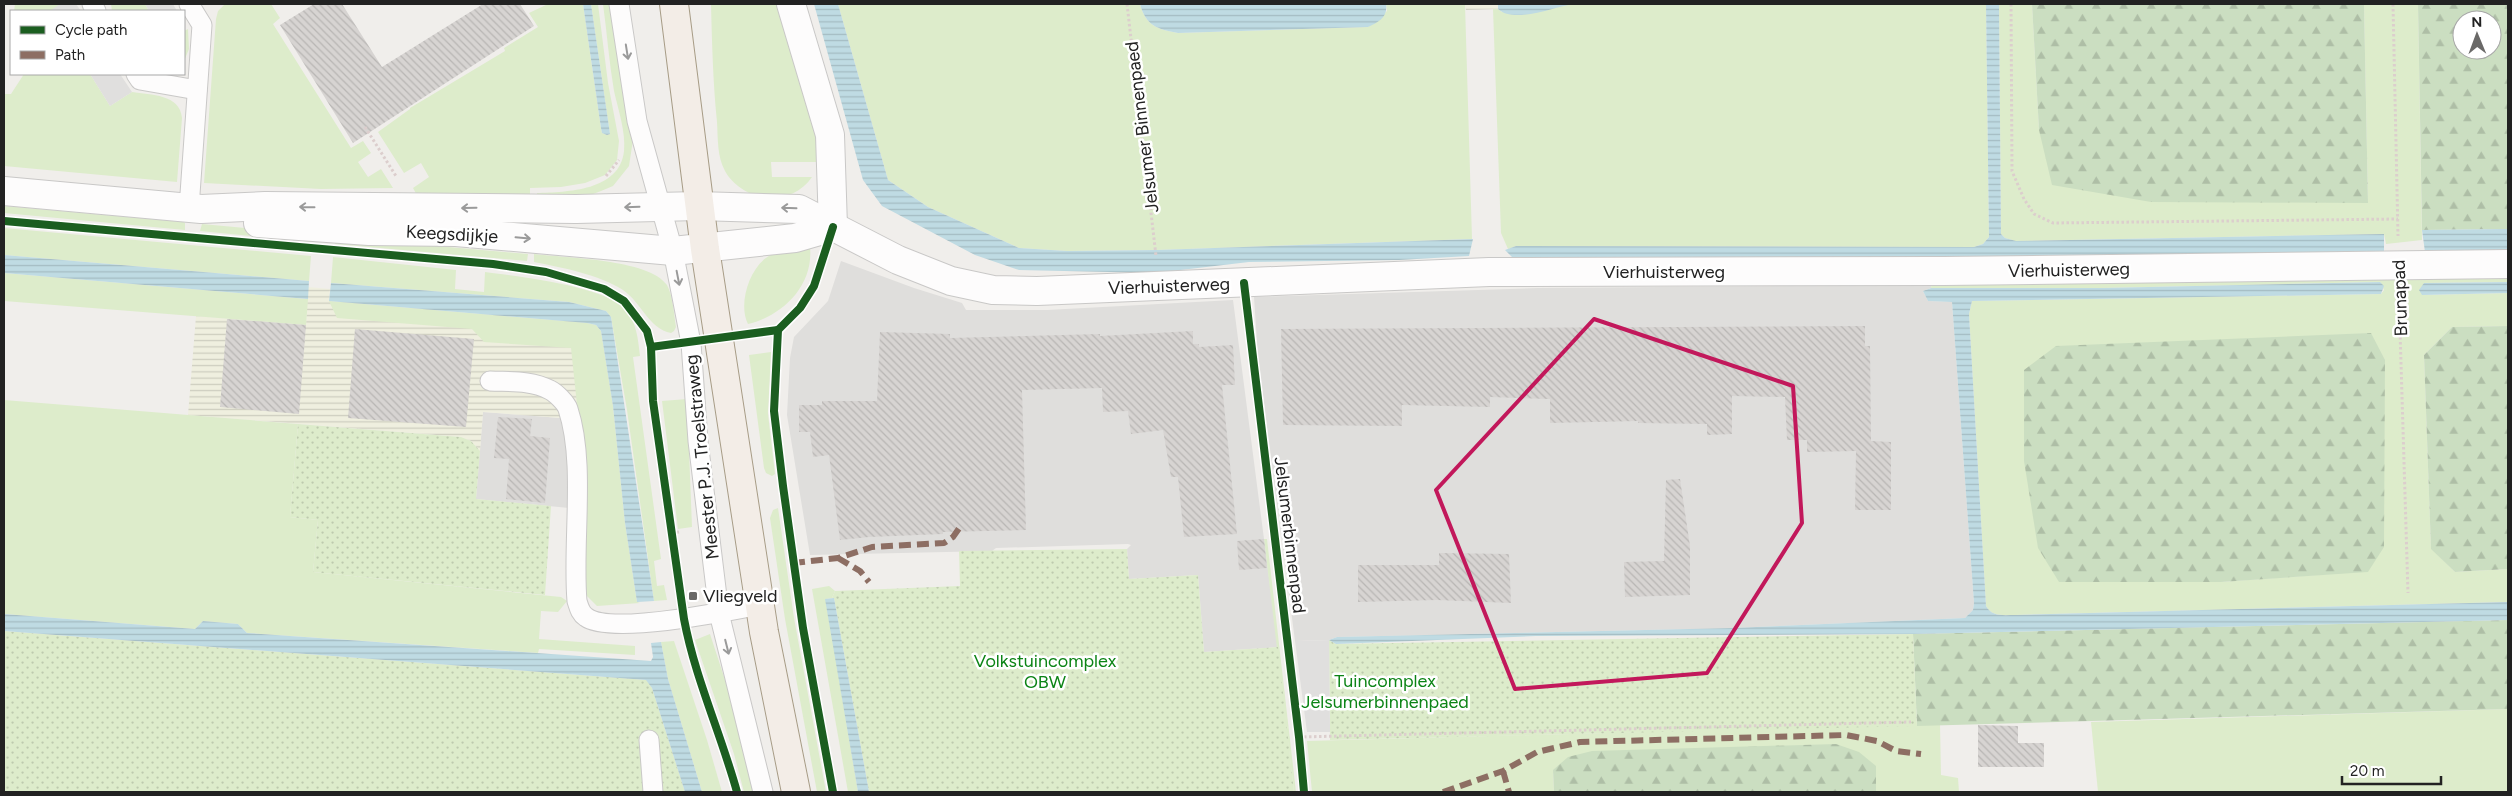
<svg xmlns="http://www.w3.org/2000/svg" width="2512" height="796" viewBox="0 0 2512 796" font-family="Figtree,sans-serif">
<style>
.residential{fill:#dfdedc}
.farmland{fill:url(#farmland-rules)}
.grass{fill:#ddeccb;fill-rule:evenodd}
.forest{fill:url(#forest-firs);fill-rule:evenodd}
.garden{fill:url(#garden-dots)}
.parking{fill:#e0dfde}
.water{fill:url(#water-rules)}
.building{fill:url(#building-back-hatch)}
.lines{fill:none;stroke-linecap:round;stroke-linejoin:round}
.service-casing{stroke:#c9c8c7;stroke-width:21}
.minor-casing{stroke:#c9c8c7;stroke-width:30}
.primary-casing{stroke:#a79c86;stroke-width:30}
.path{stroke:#dccecd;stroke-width:3;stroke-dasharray:2.5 2.5;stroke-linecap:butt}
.service{stroke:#fdfcfc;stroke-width:19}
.minor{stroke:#fdfcfc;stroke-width:28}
.primary{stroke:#f3ede7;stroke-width:28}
.quiet{stroke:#8d6e63;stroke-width:6;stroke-dasharray:12 6;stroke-linecap:butt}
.cycleway-casing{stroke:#fff;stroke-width:11}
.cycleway{stroke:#1b5e20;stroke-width:8}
.oneway{stroke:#9a9a9a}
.marked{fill:none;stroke:#c2185b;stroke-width:4;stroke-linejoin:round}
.poi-dot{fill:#6a6968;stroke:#fff;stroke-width:2}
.labels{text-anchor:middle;stroke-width:5;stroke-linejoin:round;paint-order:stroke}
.street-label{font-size:18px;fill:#222;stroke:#fff}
.poi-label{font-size:18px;fill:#222;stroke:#fff;text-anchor:start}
.park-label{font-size:18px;fill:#0c8416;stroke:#fff}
</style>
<defs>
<pattern id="farmland-rules" width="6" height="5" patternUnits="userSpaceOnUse" patternTransform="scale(1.25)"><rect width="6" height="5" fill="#efefdf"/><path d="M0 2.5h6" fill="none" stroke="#cdcdbf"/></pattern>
<pattern id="forest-firs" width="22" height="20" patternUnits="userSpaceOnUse" patternTransform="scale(1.25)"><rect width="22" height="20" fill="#cbdec1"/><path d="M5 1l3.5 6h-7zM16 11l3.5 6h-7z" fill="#aebea6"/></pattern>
<pattern id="garden-dots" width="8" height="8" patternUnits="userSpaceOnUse" patternTransform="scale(1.25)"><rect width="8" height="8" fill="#ddeccb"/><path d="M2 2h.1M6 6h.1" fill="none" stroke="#bdcaae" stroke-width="1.8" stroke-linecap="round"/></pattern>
<pattern id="water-rules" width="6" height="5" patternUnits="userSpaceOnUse" patternTransform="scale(1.25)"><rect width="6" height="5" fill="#bfdbe3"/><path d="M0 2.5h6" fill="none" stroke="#a4bcc2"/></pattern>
<pattern id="building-back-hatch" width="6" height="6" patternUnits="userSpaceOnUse" patternTransform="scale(1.25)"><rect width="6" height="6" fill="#d7d4d2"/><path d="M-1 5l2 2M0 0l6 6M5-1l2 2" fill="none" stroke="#b8b6b4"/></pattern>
</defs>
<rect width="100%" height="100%" fill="#f0eeeb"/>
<!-- residential -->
<g class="residential">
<path d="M841 261 914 288 962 303 966 310H1047L1233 300 1278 647 1204 652 1198 575 1129 579 1127 549 1131 545 1128 544 996 548 992 551 810 555 787 415 790 358 794 337 828 301Z"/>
<path d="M1932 280 1931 288 1923 291 1928 301 1952 302 1974 603 1973 610 1965 618 1733 628 1337 637 1329 640 1295 641 1258 357 1254 297 1538 288 1883 285Z"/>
<path d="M483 412 561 418 568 444 569 508 476 499Z"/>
</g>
<!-- farmland -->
<g class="farmland">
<path d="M1465 4H1498V9L1466 10Z"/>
<path d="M308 287 330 289 329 301 587 323 613 406 561 418 483 412 480 451 471 441 461 437 188 415 196 316 306 325Z"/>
</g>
<!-- grass -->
<g class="grass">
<path d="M15 4H60L52 11H14Z"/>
<path d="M111 4H145L149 11H112Z"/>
<path d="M225 4H271L280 18 273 24 351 148 363 141 371 153 358 162 368 177 381 169 393 188 321 189 204 183 216 19 218 11Z"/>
<path d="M548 4H583L601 128 602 133 607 135 610 134 591 4H598L608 83 619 141 617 160 605 175 585 183 561 187 530 188V199H419L413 188 429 177 421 163 404 173 378 132 410 109V108L505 51 504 48 538 27 529 13Z"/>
<path d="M603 4H612L621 81 633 140 629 166 613 186 601 191 588 196 537 200V193C567 192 620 191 624 151 626 132 618 109 614 91 609 62 607 33 603 4Z"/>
<path d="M711 4H777L819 148 818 162H771L772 177H812C802 192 786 198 769 198 753 198 733 186 725 171 717 156 718 139 717 122 713 83 712 43 711 4Z"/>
<path d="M838 4H1140C1146 26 1157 29 1178 33L1368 27 1387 11 1386 4H1465L1472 239 1157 250 1067 251 1019 248 928 207 888 180Z"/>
<path d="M1573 4H1986L1989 237 1983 244 1974 247 1516 246 1508 249 1501 233 1493 9H1498L1502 12Z"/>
<path d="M1999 4H2032L2039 130 2368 203 2364 4H2418L2422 240 2386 244 2384 234 2015 241 2005 238 2001 234Z"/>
<path d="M188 29 189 49 184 61V31Z"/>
<path d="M24 74H90L110 106 132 92C151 95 180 94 182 118L177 182 4 166V94H11Z"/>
<path d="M4 206 183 222 185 223V230L4 213Z"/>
<path d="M202 224 311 234 314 236V242L200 231Z"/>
<path d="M4 228 311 256 309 281 4 255Z"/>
<path d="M336 237 528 254 527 261 335 244Z"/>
<path d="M810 247C814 286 782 316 748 324 737 303 751 261 775 253 785 249 799 249 810 247Z"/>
<path d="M534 254C565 258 649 259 667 285 673 296 674 315 676 327L674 331 671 333C649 329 641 302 623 290 600 275 560 267 534 262Z"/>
<path d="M333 257 456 270 455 289 484 292 485 272C517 276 605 286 625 309 637 323 638 339 640 356L633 357 661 559 654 561 657 586 664 585 667 600 654 601 653 594 627 410 611 317 606 311 569 302 331 283Z"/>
<path d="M4 273 308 299 306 325 4 301Z"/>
<path d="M2508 273V282L2424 283 2422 295 2508 293V326L2452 327 2424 355 2431 548 2455 572 2508 569V602L2015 615C2003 615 1992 617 1986 606L1969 314 1972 301 2381 294 2384 290 2380 282 2102 288H1931L1932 280ZM2368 571 2221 582H2059Z"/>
<path d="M329 301 587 323 596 325 601 331 613 406 625 523 637 602 640 603 597 606 585 594 584 471 571 348 484 342 472 329 337 318Z"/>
<path d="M771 352 768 414 775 474 772 476 766 473 764 468 749 355Z"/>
<path d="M687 399 692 527 678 529 662 401Z"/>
<path d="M4 400 298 424 290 517 318 520 313 572 561 597 567 601 558 612 541 611 539 639 635 646V655L539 649 538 653 247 633 238 624 203 621 195 629 4 614Z"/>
<path d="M778 508 794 618 826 792H817L785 619 770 518 773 510Z"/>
<path d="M1264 539H1267L1296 792H1294Z"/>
<path d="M829 586 835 591 832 598 826 599 858 792H848L812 589Z"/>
<path d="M710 634 727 686 754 792H744L734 754 695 640Z"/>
<path d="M674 641 707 740 722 792H702L668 679 661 642Z"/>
<path d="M2508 709V792H2098L2091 722Z"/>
<path d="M1940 724 1941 775 1958 778 1959 792H1876V766L1553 770 1554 792H1312L1307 741Z"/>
</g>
<!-- forest -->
<g class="forest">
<path d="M2032 4H2364L2368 203 2151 202 2052 185 2039 130Z"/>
<path d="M2418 4H2508V229L2422 230ZM2462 20H2492V50H2462Z"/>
<path d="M2508 326V569L2455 572 2431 549 2424 355 2452 327Z"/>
<path d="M2371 333 2385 360 2384 547 2368 572 2221 582H2059L2038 548 2024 461V370L2056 346Z"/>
<path d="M2508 620V709L1917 726 1913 634Z"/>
<path d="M1836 744 1859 752 1876 766V792H1554L1553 770 1568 757 1592 751Z"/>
</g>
<!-- garden -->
<g class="garden">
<path d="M298 424 461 437 471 441 480 451 476 499 551 506 545 595 313 572 318 520 290 517Z"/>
<path d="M1127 549 1129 579 1198 575 1204 652 1278 647 1294 792H869L834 598H832L835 591 960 586 959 551Z"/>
<path d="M4 631 647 680 652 688 685 792H4Z"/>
<path d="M1913 634 1917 726 1330 740 1329 640 1336 644Z"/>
</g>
<!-- parking -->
<g class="parking">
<path d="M60 4H76L81 11H52L51 10Z"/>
<path d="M145 4H173L177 11H149Z"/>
<path d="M90 74H120L132 92 110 106Z"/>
<path d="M1329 640 1330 732H1307L1295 641Z"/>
</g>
<!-- water -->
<g class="water">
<path d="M583 4H591L610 134 607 135 602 133 601 128Z"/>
<path d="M814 4H838L888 180 928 207 1019 248 1067 251 1157 250 1473 239 1469 256 1399 260 1249 262 1155 273 1019 270 975 255 882 206 863 180Z"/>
<path d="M1140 4H1386C1388 17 1379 22 1368 27L1178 33C1157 29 1146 26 1140 4Z"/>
<path d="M1498 4H1573C1554 7 1514 24 1498 9Z"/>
<path d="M1986 4H1999L2001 234 2005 238 2016 241 2384 234V253L2147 258H1513L1505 250 1516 246 1974 247 1983 244 1989 237Z"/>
<path d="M2508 229V250L2425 252 2422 230Z"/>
<path d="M4 255 309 281 308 299 4 273Z"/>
<path d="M2380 282 2384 286 2381 294 1972 301 1969 314 1986 606C1992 617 2003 615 2015 615L2508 602V620L1913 634 1536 636 1336 644 1329 640 1337 637 1733 628 1965 618 1973 610 1974 603 1952 302 1928 301 1923 291 1931 288H2102Z"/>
<path d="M2508 282V293L2422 295 2419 290 2424 283Z"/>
<path d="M331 283 569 302 606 311 611 317 654 601 637 602 625 523 613 406 601 331 596 325 587 323 329 301Z"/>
<path d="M834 598 869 792H858L825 599Z"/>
<path d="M4 614 195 629 203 621 238 624 247 633 651 661 653 657 651 643 661 642 668 679 702 792H685L652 688 646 680 4 631Z"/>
</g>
<!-- building -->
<g class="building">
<path d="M314 4H342L382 67 483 4H520L534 26 353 143 280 25Z"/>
<path d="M227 319 306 325 299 414 220 407Z"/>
<path d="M1865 326V346H1870L1871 441 1891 442V510H1855L1856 451 1807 452V440H1787L1785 397 1732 396V434L1707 435V424L1638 423V421L1550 423V399L1490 397V407L1402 405V426L1283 425 1281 329Z"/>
<path d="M355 329 474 339 466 427 348 418Z"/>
<path d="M1193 331V344H1199V347L1233 345 1235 385H1222L1237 534 1184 537 1178 477H1171L1163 430 1131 434 1128 411 1103 412 1102 388 1022 390 1026 530 943 532V534L869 537 840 540 829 455 813 457 810 432H799V405H822V401H877L880 332 950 334V338L1100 334V336Z"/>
<path d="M498 417 532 419 530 436 550 438 545 503 506 499 509 459 494 458Z"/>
<path d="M1680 479 1690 546V595L1625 597 1624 562 1664 561 1666 480Z"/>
<path d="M1264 539 1267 568 1239 570 1237 541Z"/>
<path d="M1439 553 1509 554 1511 603 1437 600 1358 602V565H1439Z"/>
<path d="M1978 725 2018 726V743H2044V767H1978Z"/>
</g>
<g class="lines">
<defs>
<g id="service">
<path d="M92 4 96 11"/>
<path d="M189 4 202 25 189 208"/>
<path d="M619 4 637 121 673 251 691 343 698 441 719 613 763 792"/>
<path d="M136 74 140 80 197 90"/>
<path d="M490 381C510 382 531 380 550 390 556 393 566 403 568 409 586 463 572 543 577 601 579 607 580 613 586 617 610 635 729 611 760 605"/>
<path d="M649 740 653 792"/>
</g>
<g id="minor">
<path d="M791 4 830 135 833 227"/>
<path d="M4 191 201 209 265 206 576 209 698 206 799 209 898 260 951 281 993 290 1037 291 1489 272 1944 271 2508 264"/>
<path d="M258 223 369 231 456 232 673 251 795 238 833 227"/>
</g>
<path id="primary" d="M674 4 705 249 764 632 796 792"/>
</defs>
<!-- service casing -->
<use href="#service" class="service-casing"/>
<!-- minor casing -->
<use href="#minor" class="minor-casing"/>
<!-- primary casing -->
<use href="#primary" class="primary-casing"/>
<!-- path -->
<g class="path">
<path d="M1127 4 1156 256"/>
<path d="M2011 4 2012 171 2024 199 2034 214 2053 223 2398 219"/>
<path d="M2393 4 2398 236"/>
<path d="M365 127 396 176"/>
<path d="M606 176 619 160"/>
<path d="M2399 297 2408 593"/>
<path d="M672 533 679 532"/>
<path d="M1299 737 1911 722"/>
</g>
<!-- service -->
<use href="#service" class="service"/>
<!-- minor -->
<use href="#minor" class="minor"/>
<!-- primary -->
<use href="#primary" class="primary"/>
<!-- quiet -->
<g class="quiet">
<path d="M838 558 860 571 869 582"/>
<path d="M793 563 838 558 872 547 944 543 953 537 960 527"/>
<path d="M1503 771 1509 792"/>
<path d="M1443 792 1503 771 1537 752 1580 742 1846 735 1877 741 1896 751 1921 754"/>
</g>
<defs>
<g id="cycleway">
<path d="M4 221 493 264 546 272 604 289 624 301 647 331 651 347 653 401 684 619C695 678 721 734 737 792"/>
<path d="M1244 283 1299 737 1304 792"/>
<path d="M778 330 774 411 783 486 803 628 833 792"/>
<path d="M651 347 778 330 800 308 814 286 833 227"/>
</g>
</defs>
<!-- cycleway casing -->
<use href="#cycleway" class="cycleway-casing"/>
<!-- cycleway -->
<use href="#cycleway" class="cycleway"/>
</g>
<!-- one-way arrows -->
<defs><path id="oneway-shaft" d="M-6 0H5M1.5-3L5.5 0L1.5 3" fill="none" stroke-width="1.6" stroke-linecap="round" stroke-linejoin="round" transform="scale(1.25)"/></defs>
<g class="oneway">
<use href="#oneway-shaft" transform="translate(627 52) rotate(81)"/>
<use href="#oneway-shaft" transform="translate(307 207) rotate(-179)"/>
<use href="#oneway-shaft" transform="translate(632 207) rotate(178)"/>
<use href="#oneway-shaft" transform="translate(469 208) rotate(179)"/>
<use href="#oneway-shaft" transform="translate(789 208) rotate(-178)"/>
<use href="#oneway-shaft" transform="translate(523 238) rotate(5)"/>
<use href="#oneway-shaft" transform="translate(678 278) rotate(79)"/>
<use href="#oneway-shaft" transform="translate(727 647) rotate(76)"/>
</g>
<!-- marked area -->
<path class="marked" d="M1594 319 1793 386 1802 523 1707 673 1515 689 1436 490Z"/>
<!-- markers -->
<rect class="poi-dot" x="688" y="591" width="10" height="10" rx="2.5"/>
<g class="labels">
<!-- street labels -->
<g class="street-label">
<text transform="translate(1142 127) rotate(-97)" y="6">Jelsumer Binnenpaed</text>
<text transform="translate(452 234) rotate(3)" y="6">Keegsdijkje</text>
<text transform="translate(2069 270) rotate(-1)" y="6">Vierhuisterweg</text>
<text x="1664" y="278">Vierhuisterweg</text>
<text transform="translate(1169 286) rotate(-2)" y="6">Vierhuisterweg</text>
<text transform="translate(2400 298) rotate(-92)" y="6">Brunapad</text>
<text transform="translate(702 457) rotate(-96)" y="6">Meester P.J. Troelstraweg</text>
<text transform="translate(1290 535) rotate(83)" y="6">Jelsumerbinnenpad</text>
</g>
<!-- poi labels -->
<g class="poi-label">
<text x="703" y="602">Vliegveld</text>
</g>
<!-- park labels -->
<g class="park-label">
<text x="1045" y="667">Volkstuincomplex<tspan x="1045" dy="21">OBW</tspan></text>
<text x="1385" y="687">Tuincomplex<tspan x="1385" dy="21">Jelsumerbinnenpaed</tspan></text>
</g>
</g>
<!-- border -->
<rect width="2512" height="796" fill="none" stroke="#222222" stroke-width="10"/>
<!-- legend -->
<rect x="10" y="10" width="175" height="65" fill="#ffffff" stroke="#a7a7a7"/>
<rect x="20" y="26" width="25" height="8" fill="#1b5e20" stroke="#a7a7a7"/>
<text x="55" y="35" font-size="15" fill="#222222">Cycle path</text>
<rect x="20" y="51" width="25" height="8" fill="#8d6e63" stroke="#a7a7a7"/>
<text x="55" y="60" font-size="15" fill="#222222">Path</text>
<!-- north arrow -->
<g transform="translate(2477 35) rotate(359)"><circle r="24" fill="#ffffff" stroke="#a7a7a7"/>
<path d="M0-4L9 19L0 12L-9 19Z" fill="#6a6968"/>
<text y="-8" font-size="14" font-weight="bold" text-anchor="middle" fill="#222222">N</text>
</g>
<!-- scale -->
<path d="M2342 776v8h99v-8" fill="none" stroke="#222222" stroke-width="2.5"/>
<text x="2350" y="776" font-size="15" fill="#222222" stroke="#ffffff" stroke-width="4" paint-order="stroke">20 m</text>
</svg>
